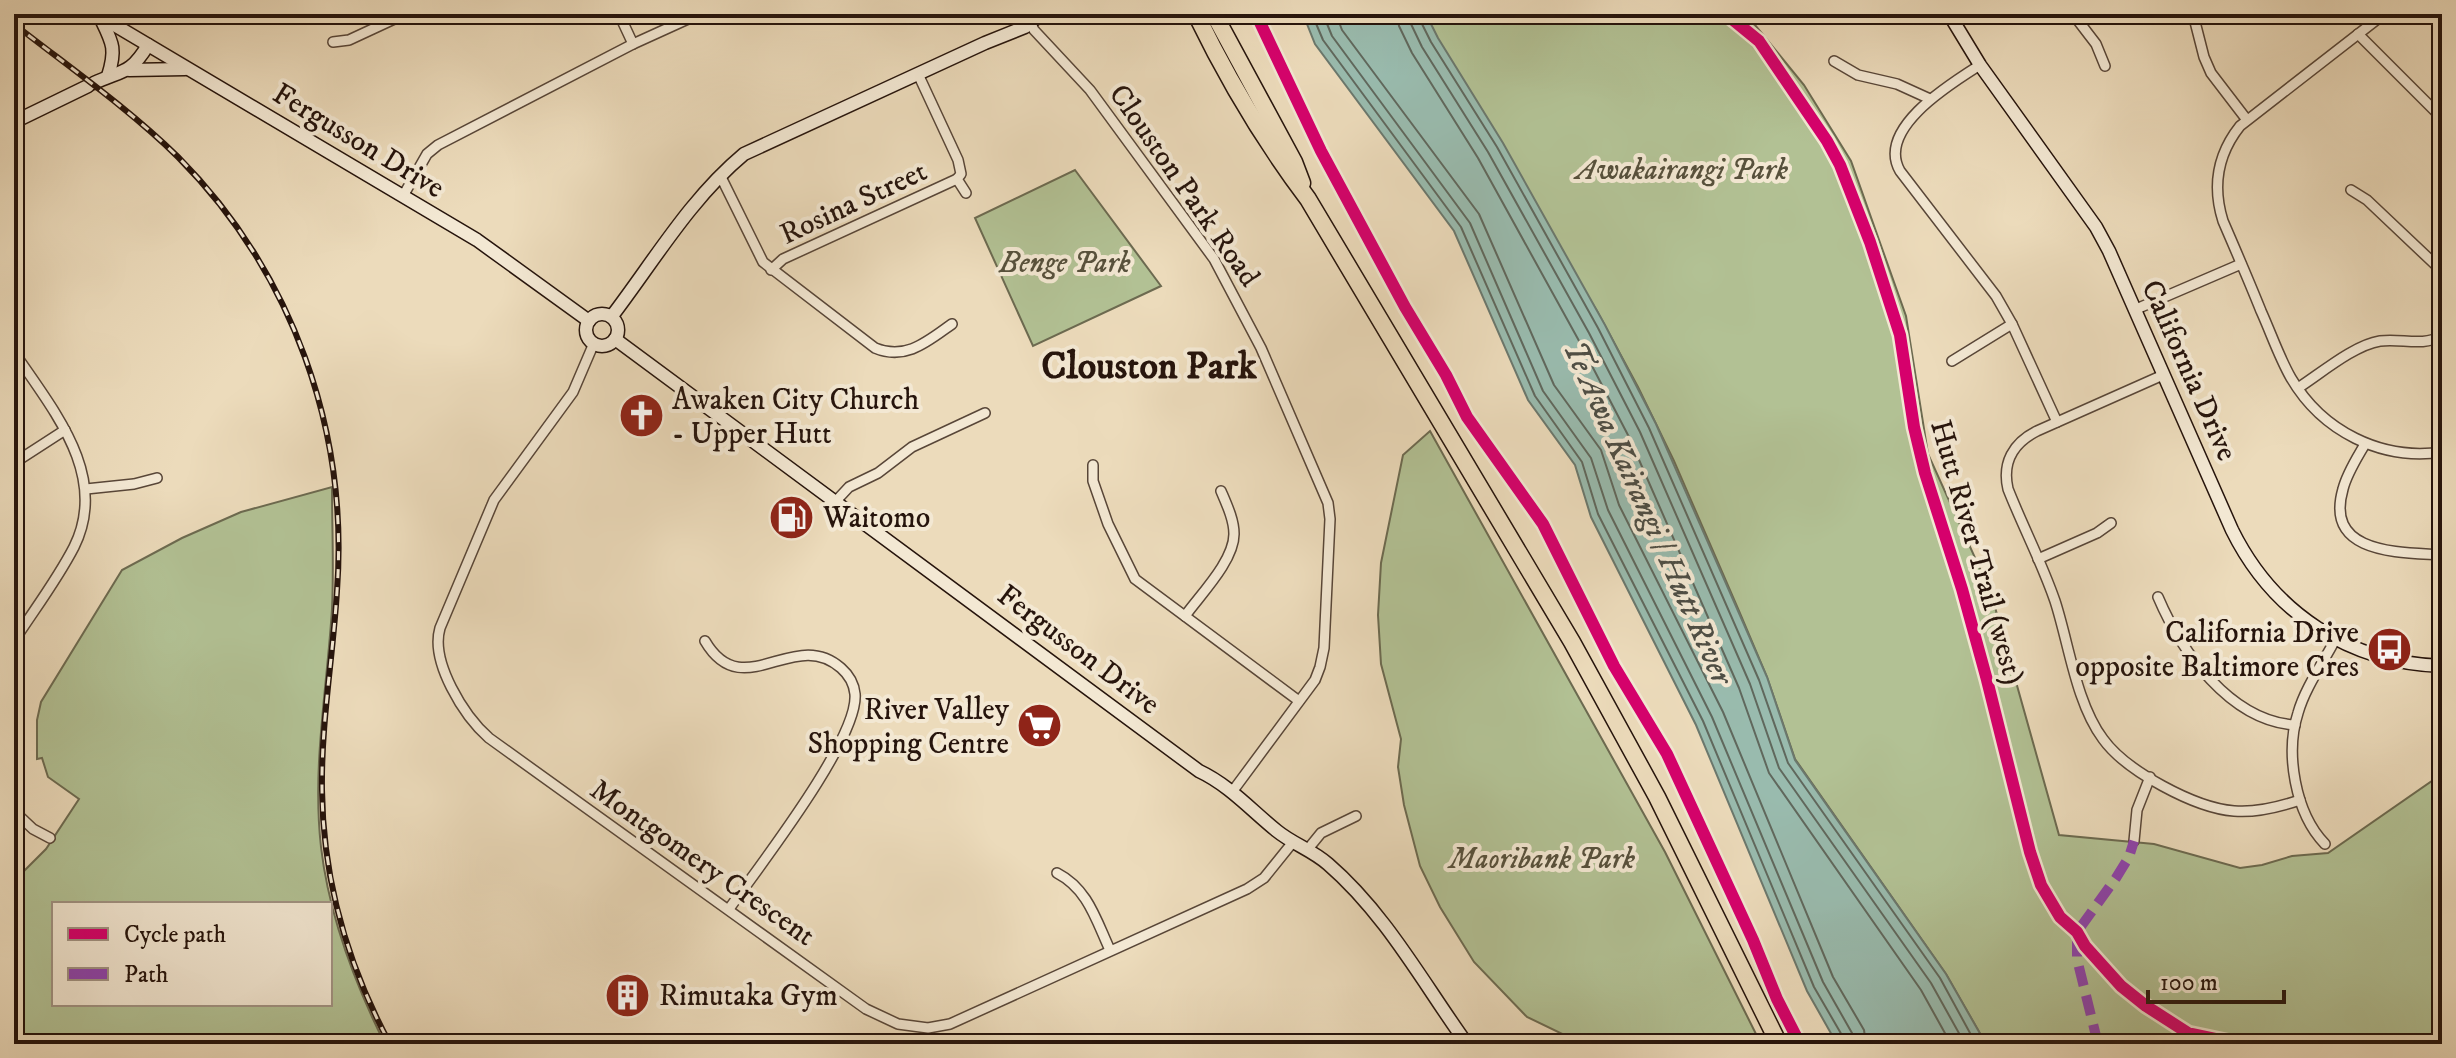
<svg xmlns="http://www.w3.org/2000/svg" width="2456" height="1058" viewBox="0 0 2456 1058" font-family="'IM FELL DW Pica',serif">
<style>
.green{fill:#b2c194;stroke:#6c6a50;stroke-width:2;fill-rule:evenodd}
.water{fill:#99bbae;stroke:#6b786d;stroke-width:2}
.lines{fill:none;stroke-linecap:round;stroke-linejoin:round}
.shore{stroke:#60685d;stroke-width:2}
.street-casing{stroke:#584638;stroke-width:12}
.secondary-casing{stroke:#26140c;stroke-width:15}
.highway-casing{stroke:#26140c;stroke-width:19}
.street{stroke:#f3e8d3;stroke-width:9}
.secondary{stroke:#f3e8d3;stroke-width:12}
.highway{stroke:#ecdbbb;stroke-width:16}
.rail-casing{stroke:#26140c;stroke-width:6}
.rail{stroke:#f3e8d3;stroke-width:3;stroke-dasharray:9;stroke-linecap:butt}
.quiet{stroke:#8e44ad;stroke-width:10;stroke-dasharray:20 10;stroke-linecap:butt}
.cycleway-casing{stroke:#f3e8d3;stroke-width:17}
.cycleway{stroke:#d6006c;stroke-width:12}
.labels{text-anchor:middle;stroke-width:8;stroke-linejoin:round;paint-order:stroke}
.street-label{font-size:30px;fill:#26140c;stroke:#f3e8d3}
.park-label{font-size:30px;font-style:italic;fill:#57513c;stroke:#f3e8d3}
.poi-label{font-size:30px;fill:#26140c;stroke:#f3e8d3;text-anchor:start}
.water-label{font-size:32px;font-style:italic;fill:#4e4e45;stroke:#f3e8d3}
.district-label{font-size:38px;font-weight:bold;fill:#26140c;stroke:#f3e8d3}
</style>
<rect width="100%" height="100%" fill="#ecdbbb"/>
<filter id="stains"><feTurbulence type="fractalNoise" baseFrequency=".0025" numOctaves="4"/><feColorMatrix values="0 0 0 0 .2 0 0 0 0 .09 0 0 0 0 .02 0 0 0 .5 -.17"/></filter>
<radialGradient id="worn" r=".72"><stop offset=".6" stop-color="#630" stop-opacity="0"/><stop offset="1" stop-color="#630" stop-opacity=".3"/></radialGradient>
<!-- green -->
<g class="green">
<path d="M1425 14H1740L1755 25 1804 85 1851 161 1906 316 1928 454 1991 593 2059 835 2154 844 2240 868 2262 865 2292 856 2328 853 2442 774V1044H1986L1946 974 1795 759 1767 677 1739 611 1674 461 1638 387 1597 311 1487 136Z"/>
<path d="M1075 170 1161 286 1033 346 975 218Z"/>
<path d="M1430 431 1665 852 1761 1044H1583L1527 1017 1474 962 1440 907 1420 866 1404 805 1398 767 1401 739 1381 664 1378 615 1381 563 1403 455Z"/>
<path d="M332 487C332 527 334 568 332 609 327 689 312 767 321 847 329 916 354 982 385 1044H14V881L46 849 79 799 48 777 42 758 37 759V720L41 702 122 570 182 538 241 512ZM54 904H330V1004H54Z"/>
</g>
<!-- water -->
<path class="water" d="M1303 14H1426L1438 38 1503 143 1605 325 1656 424 1767 677 1795 760 1946 974 1986 1044H1837L1807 991 1696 725 1591 517 1575 465 1528 400 1454 231 1315 44Z"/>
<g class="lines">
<!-- shore -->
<g class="shore">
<path d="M1312 14 1323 40 1461 227 1535 396 1582 462 1598 514 1703 721 1814 987 1843 1037 1844 1044"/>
<path d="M1323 14 1332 36 1470 223 1543 391 1591 458 1608 510 1712 717 1823 982 1852 1033 1854 1044"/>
<path d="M1336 14 1342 30 1479 214 1554 385 1601 450 1619 505 1723 712 1833 977 1864 1030 1866 1044"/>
<path d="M1397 14 1399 26 1412 53 1478 158 1578 339 1629 437 1739 688 1769 773 1921 990 1951 1044"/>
<path d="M1409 14 1411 24 1422 47 1488 152 1589 333 1640 432 1750 684 1779 768 1931 983 1965 1044"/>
<path d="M1419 14 1420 20 1431 42 1497 147 1598 328 1649 428 1759 680 1788 763 1940 978 1976 1044"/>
</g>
<defs>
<g id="street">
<path d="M619 14 633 44"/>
<path d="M1026 14 1034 30 1090 90 1214 259 1261 348 1328 503 1330 519 1324 648 1320 667 1315 680 1232 792"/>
<path d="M2073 14 2096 44 2105 66"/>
<path d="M2193 14 2204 57 2211 73 2247 120"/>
<path d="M2384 14 2240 126C2217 155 2212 186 2223 221 2236 251 2249 281 2261 311 2271 333 2279 357 2291 378 2322 431 2381 461 2442 452"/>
<path d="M2358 34 2442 118"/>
<path d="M333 42 349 40 405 14"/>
<path d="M1834 61 1858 75 1897 84 1930 99"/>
<path d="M1980 65C1950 84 1876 129 1900 171L1996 296 2012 324 2057 422"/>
<path d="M918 74 958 160 961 174 957 179 966 193"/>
<path d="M720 175 763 262 875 348C906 361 928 341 952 324"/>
<path d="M2351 190 2367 200 2442 271"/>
<path d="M403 196 427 154 438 145 633 44 699 14"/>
<path d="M771 270 783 259 957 179"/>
<path d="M2134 310 2241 264"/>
<path d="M594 343 573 392 494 500 440 628C430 662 464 716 489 738L866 1009 898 1024 928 1028 950 1024 1247 889 1264 878 1293 842"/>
<path d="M14 352C52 409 110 475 74 547 57 580 34 610 14 641"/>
<path d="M1952 361 2012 324"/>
<path d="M2163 375 2037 431C2013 443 2002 463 2008 489 2023 527 2042 563 2055 601 2069 644 2076 703 2103 739 2126 771 2195 808 2234 811 2256 813 2279 807 2300 800"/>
<path d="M2298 388C2320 374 2354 345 2380 341 2402 338 2421 347 2442 336"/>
<path d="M2365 444C2357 458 2347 473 2343 489 2324 555 2400 552 2442 555"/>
<path d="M14 463 65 430"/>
<path d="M1093 465V481L1108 524 1135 579 1299 701"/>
<path d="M86 489 134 484 157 478"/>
<path d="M835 502 849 487 878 473 912 447 985 413"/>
<path d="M2038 559 2097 533 2111 523"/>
<path d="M2158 597C2181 651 2230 721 2295 725"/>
<path d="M1185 616C1200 595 1234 561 1234 534 1234 520 1227 505 1221 491"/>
<path d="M705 641C743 706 794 626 841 668 849 675 854 684 855 694 859 739 757 869 729 909"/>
<path d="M14 811 33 829 50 838"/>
<path d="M2134 841 2137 810 2150 777"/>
<path d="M2325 844C2295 813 2285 753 2298 713 2305 688 2323 663 2335 640"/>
<path d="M1308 849 1321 833 1356 816"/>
<path d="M1057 873C1088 889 1096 920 1110 950"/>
</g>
<g id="secondary">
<path d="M96 14 477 240 589 321"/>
<path d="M1949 14 1980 65 2096 227 2109 251 2232 530C2273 613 2349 663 2442 666"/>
<path d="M100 17C112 42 117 48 108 76"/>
<path d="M129 70 185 69"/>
<path d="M94 83C122 70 130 75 148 45"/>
<path d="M14 122 88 86"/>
<circle cx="602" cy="330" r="16"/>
<path d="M612 316C654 261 690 199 744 154L985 43 1025 27 1035 19 1046 14"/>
<path d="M615 339 1199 771C1229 785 1251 810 1277 831 1293 844 1312 850 1328 864 1386 914 1423 983 1467 1044"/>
</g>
<g id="highway">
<path d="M1196 14C1227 78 1265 142 1308 199L1572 642 1657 797 1779 1044"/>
<path d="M1214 14 1294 162 1302 183"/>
</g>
</defs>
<!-- street casing -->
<use href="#street" class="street-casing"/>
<!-- secondary casing -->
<use href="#secondary" class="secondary-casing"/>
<!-- highway casing -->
<use href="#highway" class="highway-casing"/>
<!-- street -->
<use href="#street" class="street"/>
<!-- secondary -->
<use href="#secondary" class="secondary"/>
<!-- highway -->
<use href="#highway" class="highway"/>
<defs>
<path id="rail" d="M14 24C69 67 128 108 178 157 292 272 349 430 337 591 333 657 321 724 322 790 323 879 348 966 390 1044"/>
</defs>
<!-- rail casing -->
<use href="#rail" class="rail-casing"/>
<!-- rail -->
<use href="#rail" class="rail"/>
<!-- quiet -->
<path class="quiet" d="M2098 1044 2077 959V932L2116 878 2129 857 2134 841"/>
<defs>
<g id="cycleway">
<path d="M1256 14 1321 151 1405 307 1446 375 1467 417 1543 524 1614 666 1667 754 1753 940 1777 999 1800 1044"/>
<path d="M1726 14 1759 41 1827 141 1840 165 1870 242 1900 335 1914 427 1925 473 1962 589 1987 680 2030 852 2041 885 2060 917 2077 932 2085 946 2121 986 2146 1006 2188 1033 2240 1044"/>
</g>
</defs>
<!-- cycleway casing -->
<use href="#cycleway" class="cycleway-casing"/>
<!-- cycleway -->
<use href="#cycleway" class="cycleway"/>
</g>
<!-- icons -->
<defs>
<symbol id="church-disc" viewBox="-11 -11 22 22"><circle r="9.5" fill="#8f2418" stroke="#f3e8d3"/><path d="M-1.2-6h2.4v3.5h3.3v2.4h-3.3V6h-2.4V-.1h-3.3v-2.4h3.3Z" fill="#fff"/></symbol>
<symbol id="fuel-disc" viewBox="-11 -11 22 22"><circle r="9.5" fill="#8f2418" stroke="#f3e8d3"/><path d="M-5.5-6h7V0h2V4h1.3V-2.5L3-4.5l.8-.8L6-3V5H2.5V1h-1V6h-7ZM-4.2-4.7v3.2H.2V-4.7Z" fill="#fff"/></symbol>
<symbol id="bus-disc" viewBox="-11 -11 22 22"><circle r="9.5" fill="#8f2418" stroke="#f3e8d3"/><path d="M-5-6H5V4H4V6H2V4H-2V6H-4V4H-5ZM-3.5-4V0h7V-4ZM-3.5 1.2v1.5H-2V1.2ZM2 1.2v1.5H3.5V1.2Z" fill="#fff"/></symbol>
<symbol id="supermarket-disc" viewBox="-11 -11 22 22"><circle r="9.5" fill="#8f2418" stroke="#f3e8d3"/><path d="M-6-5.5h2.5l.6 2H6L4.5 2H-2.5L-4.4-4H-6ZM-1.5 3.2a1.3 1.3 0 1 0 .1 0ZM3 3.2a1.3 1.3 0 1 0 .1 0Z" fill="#fff"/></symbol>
<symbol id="building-disc" viewBox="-11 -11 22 22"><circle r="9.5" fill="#8f2418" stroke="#f3e8d3"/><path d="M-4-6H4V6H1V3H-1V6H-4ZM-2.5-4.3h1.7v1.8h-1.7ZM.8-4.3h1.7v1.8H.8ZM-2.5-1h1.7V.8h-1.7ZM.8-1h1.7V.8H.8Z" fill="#fff"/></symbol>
</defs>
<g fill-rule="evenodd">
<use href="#church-disc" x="616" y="390" width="51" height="51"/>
<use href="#fuel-disc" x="766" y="492" width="51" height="51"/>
<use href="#bus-disc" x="2364" y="624" width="51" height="51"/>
<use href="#supermarket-disc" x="1014" y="700" width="51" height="51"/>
<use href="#building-disc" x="602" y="970" width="51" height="51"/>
</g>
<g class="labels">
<!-- street labels -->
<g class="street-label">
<text transform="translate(359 140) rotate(31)" y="10">Fergusson Drive</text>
<text transform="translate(1185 185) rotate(55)" y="10">Clouston Park Road</text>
<text transform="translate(853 202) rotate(-25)" y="10">Rosina Street</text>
<text transform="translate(2190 370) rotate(66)" y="10">California Drive</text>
<text transform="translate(1978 552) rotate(74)" y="10">Hutt River Trail (west)</text>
<text transform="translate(1079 649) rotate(37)" y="10">Fergusson Drive</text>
<text transform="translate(703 862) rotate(35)" y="10">Montgomery Crescent</text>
</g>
<!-- park labels -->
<g class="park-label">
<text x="1682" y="179">Awakairangi Park</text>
<text x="1065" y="272">Benge Park</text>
<text x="1542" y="868">Maoribank Park</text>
</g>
<!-- poi labels -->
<g class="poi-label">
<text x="672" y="409">Awaken City Church<tspan x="672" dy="34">- Upper Hutt</tspan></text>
<text x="823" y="527">Waitomo</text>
<text x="2359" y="642" text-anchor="end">California Drive<tspan x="2359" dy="34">opposite Baltimore Cres</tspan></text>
<text x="1009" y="719" text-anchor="end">River Valley<tspan x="1009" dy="34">Shopping Centre</tspan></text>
<text x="659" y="1005">Rimutaka Gym</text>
</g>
<!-- water labels -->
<g class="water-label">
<text transform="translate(1649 512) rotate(66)" y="11">Te Awa Kairangi / Hutt River</text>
</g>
<!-- district labels -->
<g class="district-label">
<text x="1149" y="378">Clouston Park</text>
</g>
</g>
<!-- margin -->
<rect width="2456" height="1058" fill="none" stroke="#ecdbbb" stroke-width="48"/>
<rect x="16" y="16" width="2424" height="1026" fill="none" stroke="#26140c" stroke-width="4"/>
<rect x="24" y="24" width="2408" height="1010" fill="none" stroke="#26140c" stroke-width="2"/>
<!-- legend -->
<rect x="52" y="902" width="280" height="104" fill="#f3e8d3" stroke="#a19383" stroke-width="2"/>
<rect x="68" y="928" width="40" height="12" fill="#d6006c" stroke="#a19383" stroke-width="2"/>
<text x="124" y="942" font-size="24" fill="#26140c">Cycle path</text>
<rect x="68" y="968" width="40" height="12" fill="#8e44ad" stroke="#a19383" stroke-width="2"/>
<text x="124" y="982" font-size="24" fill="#26140c">Path</text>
<!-- scale -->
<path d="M2148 990v12h136v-12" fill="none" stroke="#26140c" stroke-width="4"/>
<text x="2160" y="990" font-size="24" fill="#26140c" stroke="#f3e8d3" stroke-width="6" paint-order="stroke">100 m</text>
<rect width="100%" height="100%" filter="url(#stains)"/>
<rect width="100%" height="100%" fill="url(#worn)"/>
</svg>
